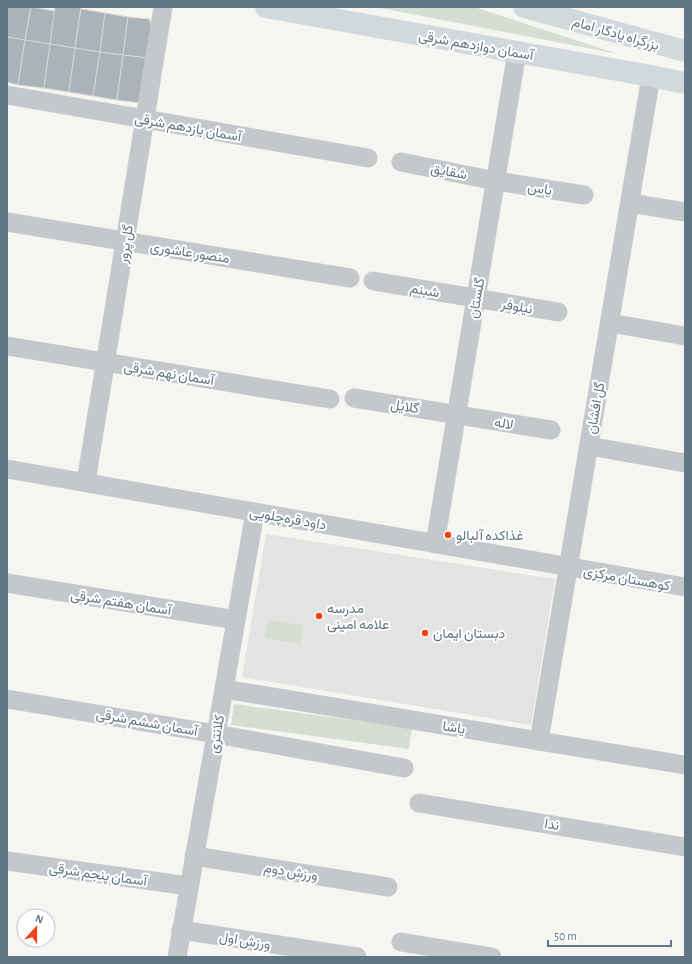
<svg xmlns="http://www.w3.org/2000/svg" width="692" height="964" viewBox="0 0 692 964" font-family="'Alegreya Sans',Vazirmatn,sans-serif">
<style>
.built{fill:#e3e4e2}
.green{fill:#d6ddd1}
.building{fill:#aab3b8;stroke:#d6d6d4}
.lines{fill:none;stroke-linecap:round;stroke-linejoin:round}
.street{stroke:#c4c8cb;stroke-width:19}
.secondary{stroke:#d2d9dc;stroke-width:22}
.highway{stroke:#d2d9dc;stroke-width:22}
.poi-dot{fill:#f14215;stroke:#fff;stroke-width:1.5}
.labels{text-anchor:middle;stroke-width:4;stroke-linejoin:round;paint-order:stroke}
.street-label{font-size:14px;fill:#617684;stroke:#fff}
.poi-label{font-size:14px;fill:#617684;stroke:#fff;text-anchor:start}
</style>
<rect width="100%" height="100%" fill="#f5f5f1"/>
<!-- built -->
<path class="built" d="M266 534 555 579 531 725 242 677Z"/>
<!-- green -->
<g class="green">
<path d="M372 7H474L618 54 391 10Z"/>
<path d="M268 620 303 625 301 644 265 638Z"/>
<path d="M234 704 412 728 409 749 231 725Z"/>
</g>
<!-- building -->
<g class="building">
<path d="M7 7H31L25 40 7 37Z"/>
<path d="M31 7 55 11 50 44 25 40Z"/>
<path d="M55 7H81L75 48 50 44Z"/>
<path d="M81 9 105 13 100 52 75 48Z"/>
<path d="M105 13 128 17 123 55 100 52Z"/>
<path d="M128 17 149 19 153 29 148 58 123 55Z"/>
<path d="M7 37 25 40 18 85 7 82Z"/>
<path d="M25 40 50 44 44 88 18 85Z"/>
<path d="M50 44 75 48 69 92 44 88Z"/>
<path d="M75 48 100 52 93 96 69 92Z"/>
<path d="M100 52 123 55 117 100 93 96Z"/>
<path d="M123 55 148 58 141 103 117 100Z"/>
</g>
<g class="lines">
<!-- street -->
<g class="street">
<path d="M7 95 368 158"/>
<path d="M401 162 496 181 584 195"/>
<path d="M630 203 685 212"/>
<path d="M7 222 350 278"/>
<path d="M373 281 558 312"/>
<path d="M610 323 685 336"/>
<path d="M7 346 330 399"/>
<path d="M354 398 551 430"/>
<path d="M589 446 685 463"/>
<path d="M7 469 685 587"/>
<path d="M86 482 163 7"/>
<path d="M435 544 517 52"/>
<path d="M7 583 236 620"/>
<path d="M224 689 685 765"/>
<path d="M7 699 216 734 404 768"/>
<path d="M539 741 651 76"/>
<path d="M419 803 685 847"/>
<path d="M194 856 388 887"/>
<path d="M7 861 189 886"/>
<path d="M181 930 357 957"/>
<path d="M401 942 492 957"/>
<path d="M177 957 255 512"/>
</g>
<!-- secondary -->
<path class="secondary" d="M266 7 651 76 685 83"/>
<!-- highway -->
<path class="highway" d="M524 7 685 51"/>
</g>
<!-- markers -->
<g class="poi-dot">
<circle cx="448" cy="535" r="4"/>
<circle cx="319" cy="616" r="4"/>
<circle cx="425" cy="633" r="4"/>
</g>
<g class="labels">
<!-- street labels -->
<g class="street-label">
<text transform="translate(616 33) rotate(16)" y="5">بزرگراه یادگار امام</text>
<text transform="translate(476 45) rotate(10)" y="5">آسمان دوازدهم شرقی</text>
<text transform="translate(188 127) rotate(10)" y="5">آسمان یازدهم شرقی</text>
<text transform="translate(449 171) rotate(11)" y="5">شقایق</text>
<text transform="translate(540 188) rotate(9)" y="5">یاس</text>
<text transform="translate(125 244) rotate(-81)" y="5">گل پرور</text>
<text transform="translate(190 252) rotate(9)" y="5">منصور عاشوری</text>
<text transform="translate(425 290) rotate(10)" y="5">شبنم</text>
<text transform="translate(476 298) rotate(-80)" y="5">گلستان</text>
<text transform="translate(517 306) rotate(10)" y="5">نیلوفر</text>
<text transform="translate(169 373) rotate(9)" y="5">آسمان نهم شرقی</text>
<text transform="translate(405 406) rotate(9)" y="5">گلایل</text>
<text transform="translate(595 408) rotate(-80)" y="5">گل افشان</text>
<text transform="translate(504 423) rotate(9)" y="5">لاله</text>
<text transform="translate(288 518) rotate(10)" y="5">داود قره‌چلویی</text>
<text transform="translate(627 578) rotate(10)" y="5">کوهستان مرکزی</text>
<text transform="translate(121 602) rotate(9)" y="5">آسمان هفتم شرقی</text>
<text transform="translate(147 722) rotate(10)" y="5">آسمان ششم شرقی</text>
<text transform="translate(454 727) rotate(9)" y="5">یاشا</text>
<text transform="translate(216 734) rotate(-80)" y="5">کلانتری</text>
<text transform="translate(552 824) rotate(9)" y="5">ندا</text>
<text transform="translate(291 871) rotate(9)" y="5">ورزش دوم</text>
<text transform="translate(98 874) rotate(8)" y="5">آسمان پنجم شرقی</text>
<text transform="translate(245 940) rotate(9)" y="5">ورزش اول</text>
</g>
<!-- poi labels -->
<g class="poi-label">
<text x="456" y="540">غذاکده آلبالو</text>
<text x="327" y="613">مدرسه<tspan x="327" dy="16">علامه امینی</tspan></text>
<text x="433" y="638">دبستان ایمان</text>
</g>
</g>
<!-- border -->
<rect width="692" height="964" fill="none" stroke="#617684" stroke-width="16"/>
<!-- north arrow -->
<g transform="translate(36 928) rotate(21)"><circle r="19" fill="#ffffff" stroke="#c0c8ce"/>
<path d="M0-3L7 15L0 10L-7 15Z" fill="#f14215"/>
<text y="-6" font-size="11" font-weight="bold" text-anchor="middle" fill="#617684">N</text>
</g>
<!-- scale -->
<path d="M548 940v6h123v-6" fill="none" stroke="#617684" stroke-width="2"/>
<text x="554" y="940" font-size="12" fill="#617684" stroke="#ffffff" stroke-width="3" paint-order="stroke">50 m</text>
</svg>
